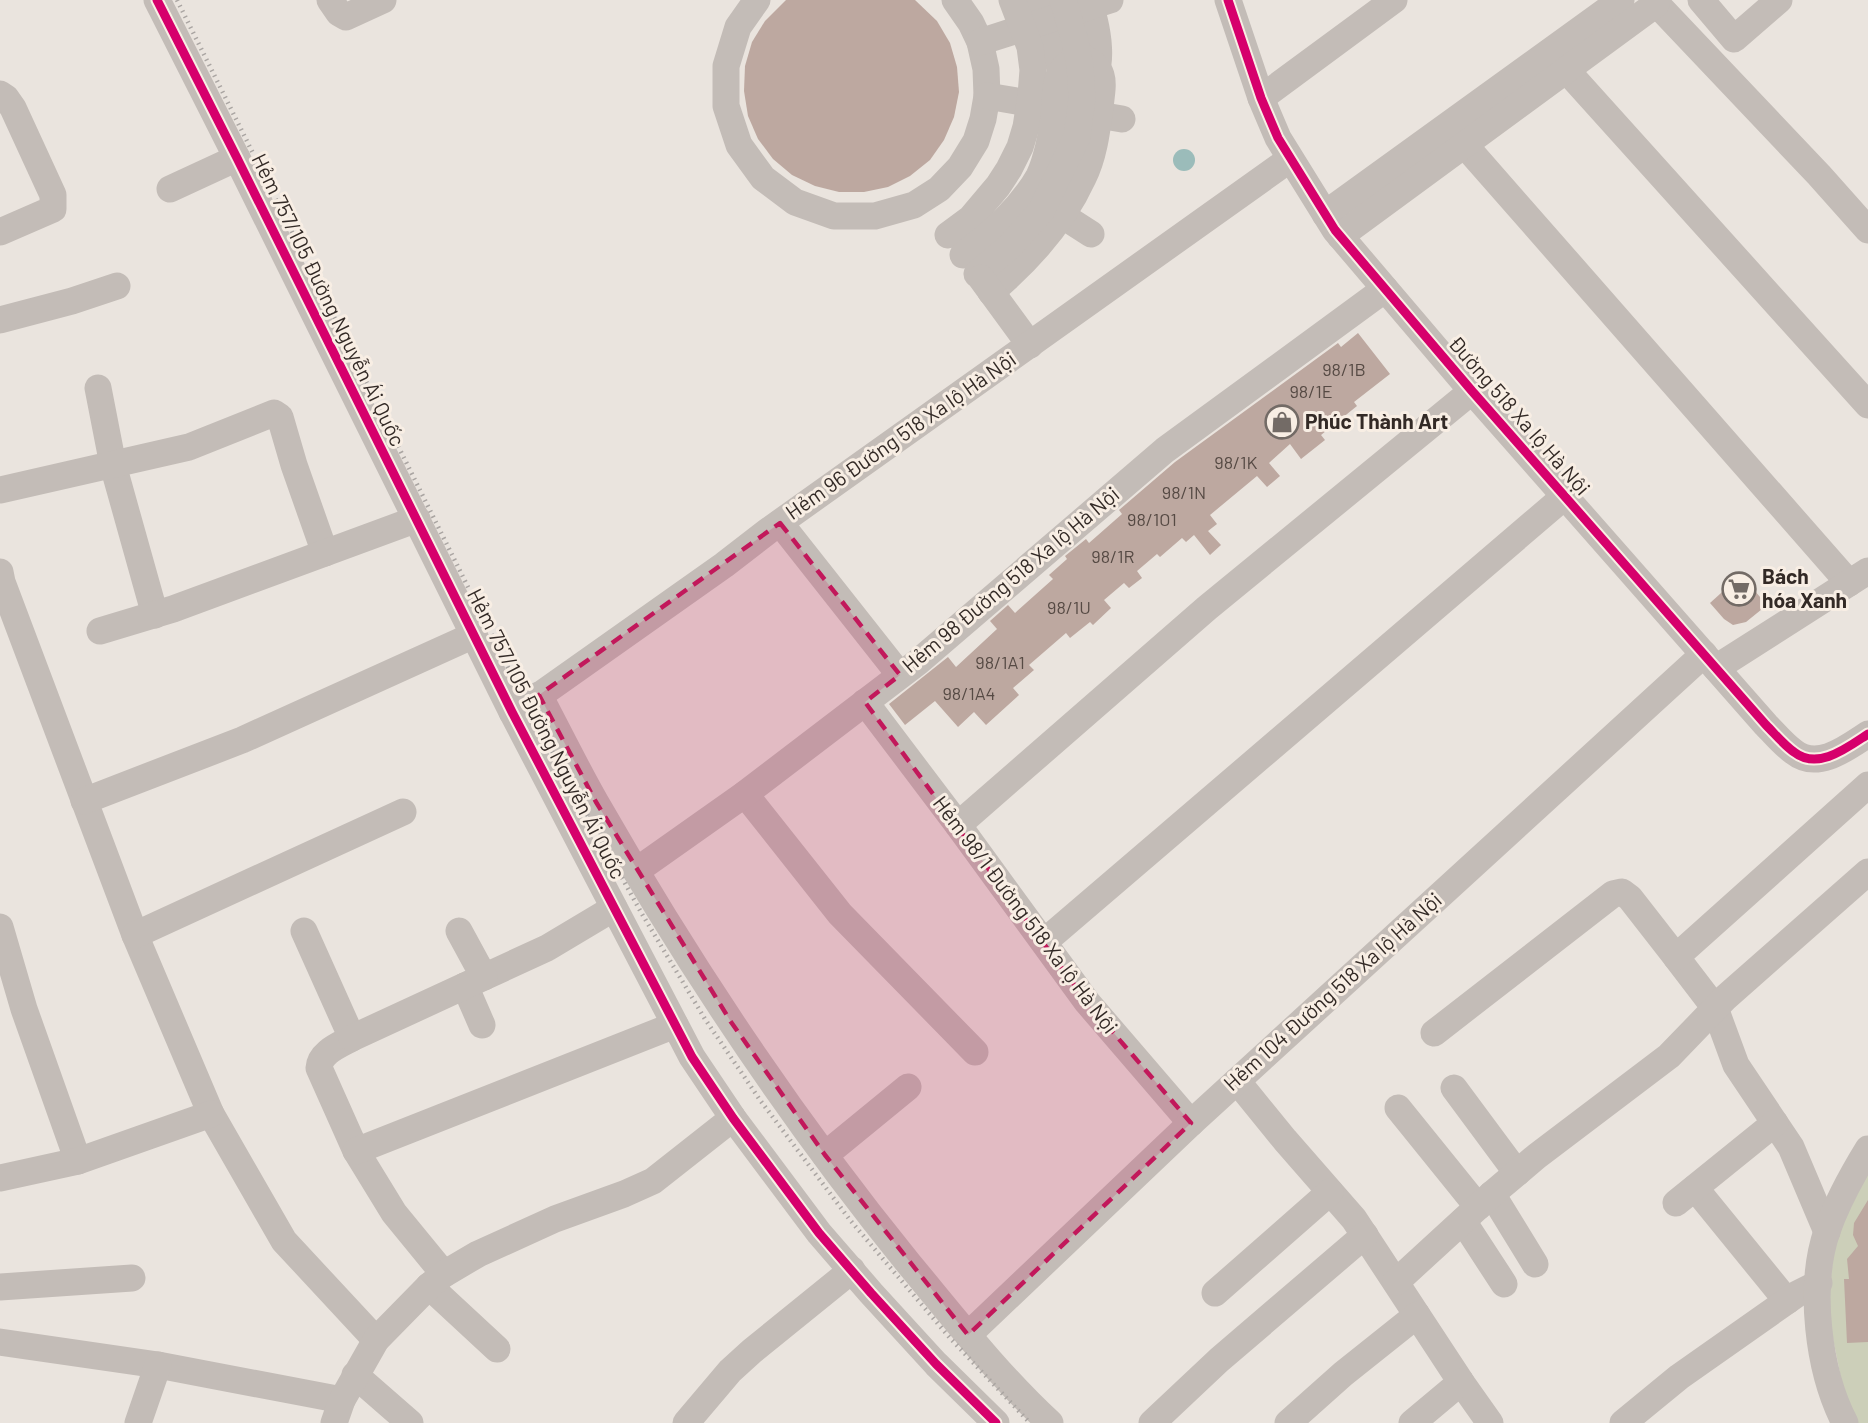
<svg xmlns="http://www.w3.org/2000/svg" width="1868" height="1423" viewBox="0 0 1868 1423" font-family="Barlow,sans-serif">
<style>
.green{fill:#cccfb9}
.water{fill:#9bbcba}
.building{fill:#bda8a0}
.lines{fill:none;stroke-linecap:round;stroke-linejoin:round}
.minor{stroke:#c3bcb7;stroke-width:27}
.rail{stroke:#aaa5a2;stroke-width:4.5;stroke-dasharray:1.5 4.5;stroke-linecap:butt}
.cycleway-casing{stroke:#f8eee4;stroke-width:13}
.cycleway{stroke:#d6006c;stroke-width:9}
.marked{fill:#c2185b;fill-opacity:0.2;stroke:#c2185b;stroke-width:4.5;stroke-dasharray:12 8;stroke-linejoin:round}
.labels{text-anchor:middle;stroke-width:6;stroke-linejoin:round;paint-order:stroke}
.number-label{font-size:18px;fill:#564a44}
.street-label{font-size:21px;fill:#332a26;stroke:#f8eee4}
.poi-label{font-size:21px;font-weight:bold;fill:#332a26;stroke:#f8eee4;text-anchor:start}
</style>
<rect width="100%" height="100%" fill="#eae4de"/>
<!-- green -->
<path class="green" d="M1868 1167V1423H1856L1846 1403 1827 1309 1836 1234Z"/>
<!-- water -->
<circle class="water" cx="1184" cy="160" r="11"/>
<!-- building -->
<g class="building">
<path d="M786 0H915L937 21 950 43 957 67 959 92 954 117 944 140 930 160 910 176 888 187 864 192H839L815 186 792 175 773 159 758 139 748 116 744 91 745 66 752 42 765 21Z"/>
<path d="M1358 333 1390 374 1354 402 1357 406 1321 435 1325 440 1301 459 1290 444 1269 463 1280 476 1267 487 1257 476 1210 515 1217 524 1208 531 1221 545 1210 555 1194 535 1186 542 1182 538 1160 557 1157 554 1137 571 1142 578 1129 588 1124 583 1104 600 1111 608 1093 625 1090 622 1070 638 1066 633 1029 665 1034 670 1013 688 1019 695 986 725 974 712 958 727 935 701 905 725 889 704 948 657 956 667 997 629 990 621 1008 605 1015 613 1053 579 1049 575 1067 559 1065 556 1086 539 1089 543 1122 514 1119 510 1175 462 1338 343 1341 347Z"/>
<path d="M1741 575 1767 605 1746 622 1733 625 1724 619 1710 603Z"/>
<path d="M1868 1200V1342L1847 1343 1844 1279H1849L1847 1259 1858 1246 1853 1235 1854 1223Z"/>
</g>
<g class="lines">
<!-- minor -->
<g class="minor">
<path d="M157 0 237 158 512 712 692 1057 733 1118 819 1233 871 1293 936 1364 996 1423"/>
<path d="M330 0 339 13 346 17 383 0"/>
<path d="M757 0 738 27 726 66V106L739 145 763 178 795 202 834 216H875L914 205 939 189 960 167 976 141 983 119 987 96 986 69 980 42 971 23 955 0"/>
<path d="M1039 0 1049 20 1062 78C1067 84 1074 89 1082 87 1110 79 1096 19 1088 0"/>
<path d="M1228 0 1261 98 1278 138 1335 230 1472 391 1766 725C1775 734 1784 745 1794 752 1818 771 1848 747 1868 734"/>
<path d="M1653 0 1819 175 1868 230"/>
<path d="M1701 0 1734 39 1779 0"/>
<path d="M980 42 1110 0"/>
<path d="M1550 52 1868 405"/>
<path d="M0 94 6 98 13 108 53 195V209L0 232"/>
<path d="M987 96 1122 119"/>
<path d="M1261 98 1394 0"/>
<path d="M1448 126 1849 583"/>
<path d="M170 189 237 158"/>
<path d="M1049 207 1091 234"/>
<path d="M1325 214 1621 0"/>
<path d="M948 235 971 218 998 186 1009 169 1020 147 1026 127 1031 95 1033 70 1030 47 1012 0"/>
<path d="M1340 236 1656 4"/>
<path d="M963 255C992 233 1021 208 1039 176 1046 162 1052 134 1054 118 1056 102 1053 82 1063 69 1067 62 1075 60 1082 57 1107 69 1103 82 1100 107 1097 130 1094 156 1083 178 1062 224 1029 260 991 292"/>
<path d="M977 274 1009 247 1041 211 1077 137 1082 98 1080 66 1074 37 1063 0"/>
<path d="M981 278 1030 345"/>
<path d="M0 320 72 301 117 286"/>
<path d="M98 388 113 465 155 615"/>
<path d="M0 490 189 447 274 413 280 417 294 465 325 553"/>
<path d="M780 523 900 675"/>
<path d="M0 572 2 582 135 935 211 1114 284 1241 376 1340"/>
<path d="M100 631 173 609 417 519"/>
<path d="M1716 668 1868 571"/>
<path d="M539 695C558 731 576 768 596 803 688 964 792 1120 909 1264 954 1318 998 1375 1050 1423"/>
<path d="M865 702 958 825 1087 1002 1191 1123"/>
<path d="M512 712 533 700 724 565 768 531 1290 159"/>
<path d="M745 794 840 914 975 1052"/>
<path d="M84 801 242 740 474 635"/>
<path d="M958 825 1207 608 1472 391"/>
<path d="M636 871 745 794 918 662 1165 450 1385 289"/>
<path d="M0 927 24 1009 78 1161"/>
<path d="M304 931 352 1038C340 1045 320 1052 319 1068L356 1151 394 1213 444 1274"/>
<path d="M135 935 403 812"/>
<path d="M1044 942 1565 496"/>
<path d="M1676 957 1715 1008 1736 1065 1791 1147 1827 1232"/>
<path d="M484 977 547 948 614 908"/>
<path d="M465 986 482 1025"/>
<path d="M1434 1033 1613 894 1622 892 1630 898 1676 957 1868 785"/>
<path d="M352 1038 484 977 459 931"/>
<path d="M1237 1081 1285 1140 1354 1219 1461 1382 1490 1423"/>
<path d="M1454 1088 1517 1173"/>
<path d="M1398 1108 1478 1207"/>
<path d="M356 1151 675 1025"/>
<path d="M825 1155 908 1087"/>
<path d="M0 1178 78 1161 211 1114"/>
<path d="M1695 1188 1787 1301"/>
<path d="M1492 1194 1535 1264"/>
<path d="M1676 1203 1775 1123"/>
<path d="M1463 1221 1504 1284"/>
<path d="M1396 1282 1492 1194 1537 1156 1669 1056 1725 998 1868 872"/>
<path d="M429 1286 497 1349"/>
<path d="M0 1287 132 1278"/>
<path d="M1215 1293 1330 1192"/>
<path d="M968 1335 1191 1123 1704 654"/>
<path d="M0 1342 158 1365 342 1400"/>
<path d="M355 1375 410 1423"/>
<path d="M138 1423 158 1365"/>
<path d="M334 1423 342 1400 376 1340 429 1286 444 1274 478 1254 555 1219 624 1194 653 1181 733 1118"/>
<path d="M686 1423 730 1371 752 1351 852 1270"/>
<path d="M1152 1423 1219 1360 1365 1235"/>
<path d="M1288 1423 1343 1374 1417 1315"/>
<path d="M1412 1423 1461 1382"/>
<path d="M1623 1423 1679 1377 1797 1294 1819 1283"/>
<path d="M1845 1423C1818 1371 1808 1287 1827 1231 1837 1202 1852 1175 1868 1149"/>
</g>
<!-- rail -->
<path class="rail" d="M177 0 526 704 642 914 705 1019 760 1100 850 1220 950 1338 1030 1423"/>
<defs>
<g id="cycleway">
<path d="M157 0 237 158 512 712 692 1057 733 1118 819 1233 871 1293 936 1364 996 1423"/>
<path d="M1228 0 1261 98 1278 138 1335 230 1472 391 1766 725C1775 734 1784 745 1794 752 1818 771 1848 747 1868 734"/>
</g>
</defs>
<!-- cycleway casing -->
<use href="#cycleway" class="cycleway-casing"/>
<!-- cycleway -->
<use href="#cycleway" class="cycleway"/>
</g>
<!-- marked area -->
<path class="marked" d="M780 523 900 675 865 702 1087 1002 1191 1123 968 1335 825 1155 731 1022 596 802 539 695Z"/>
<!-- icons -->
<defs>
<symbol id="shop-ring" viewBox="-11 -11 22 22"><circle r="9.5" fill="#f8eee4" stroke="#736b66" stroke-width="1.5"/><path d="M-5-2.5h2.3a2.7 3.5 0 0 1 5.4 0H5L5.5 6h-11ZM-1.5-2.5h3a1.5 2.3 0 0 0-3 0Z" fill="#736b66"/></symbol>
<symbol id="supermarket-ring" viewBox="-11 -11 22 22"><circle r="9.5" fill="#f8eee4" stroke="#736b66" stroke-width="1.5"/><path d="M-6-5.5h2.5l.6 2H6L4.5 2H-2.5L-4.4-4H-6ZM-1.5 3.2a1.3 1.3 0 1 0 .1 0ZM3 3.2a1.3 1.3 0 1 0 .1 0Z" fill="#736b66"/></symbol>
</defs>
<g fill-rule="evenodd">
<use href="#shop-ring" x="1263" y="403" width="38" height="38"/>
<use href="#supermarket-ring" x="1720" y="570" width="38" height="38"/>
</g>
<g class="labels">
<!-- number labels -->
<g class="number-label">
<text x="1344" y="376">98/1B</text>
<text x="1311" y="398">98/1E</text>
<text x="1236" y="469">98/1K</text>
<text x="1184" y="499">98/1N</text>
<text x="1152" y="526">98/1O1</text>
<text x="1113" y="563">98/1R</text>
<text x="1069" y="614">98/1U</text>
<text x="1000" y="669">98/1A1</text>
<text x="969" y="700">98/1A4</text>
</g>
<!-- street labels -->
<g class="street-label">
<text transform="translate(328 300) rotate(64)" y="7">Hẻm 757/105 Đường Nguyễn Ái Quốc</text>
<text transform="translate(1519 416) rotate(49)" y="7">Đường 518 Xa lộ Hà Nội</text>
<text transform="translate(901 436) rotate(-35)" y="7">Hẻm 96 Đường 518 Xa lộ Hà Nội</text>
<text transform="translate(1011 580) rotate(-40)" y="7">Hẻm 98 Đường 518 Xa lộ Hà Nội</text>
<text transform="translate(546 734) rotate(63)" y="7">Hẻm 757/105 Đường Nguyễn Ái Quốc</text>
<text transform="translate(1025 915) rotate(53)" y="7">Hẻm 98/1 Đường 518 Xa lộ Hà Nội</text>
<text transform="translate(1333 992) rotate(-42)" y="7">Hẻm 104 Đường 518 Xa lộ Hà Nội</text>
</g>
<!-- poi labels -->
<g class="poi-label">
<text x="1305" y="429">Phúc Thành Art</text>
<text x="1762" y="584">Bách<tspan x="1762" dy="24">hóa Xanh</tspan></text>
</g>
</g>
</svg>
